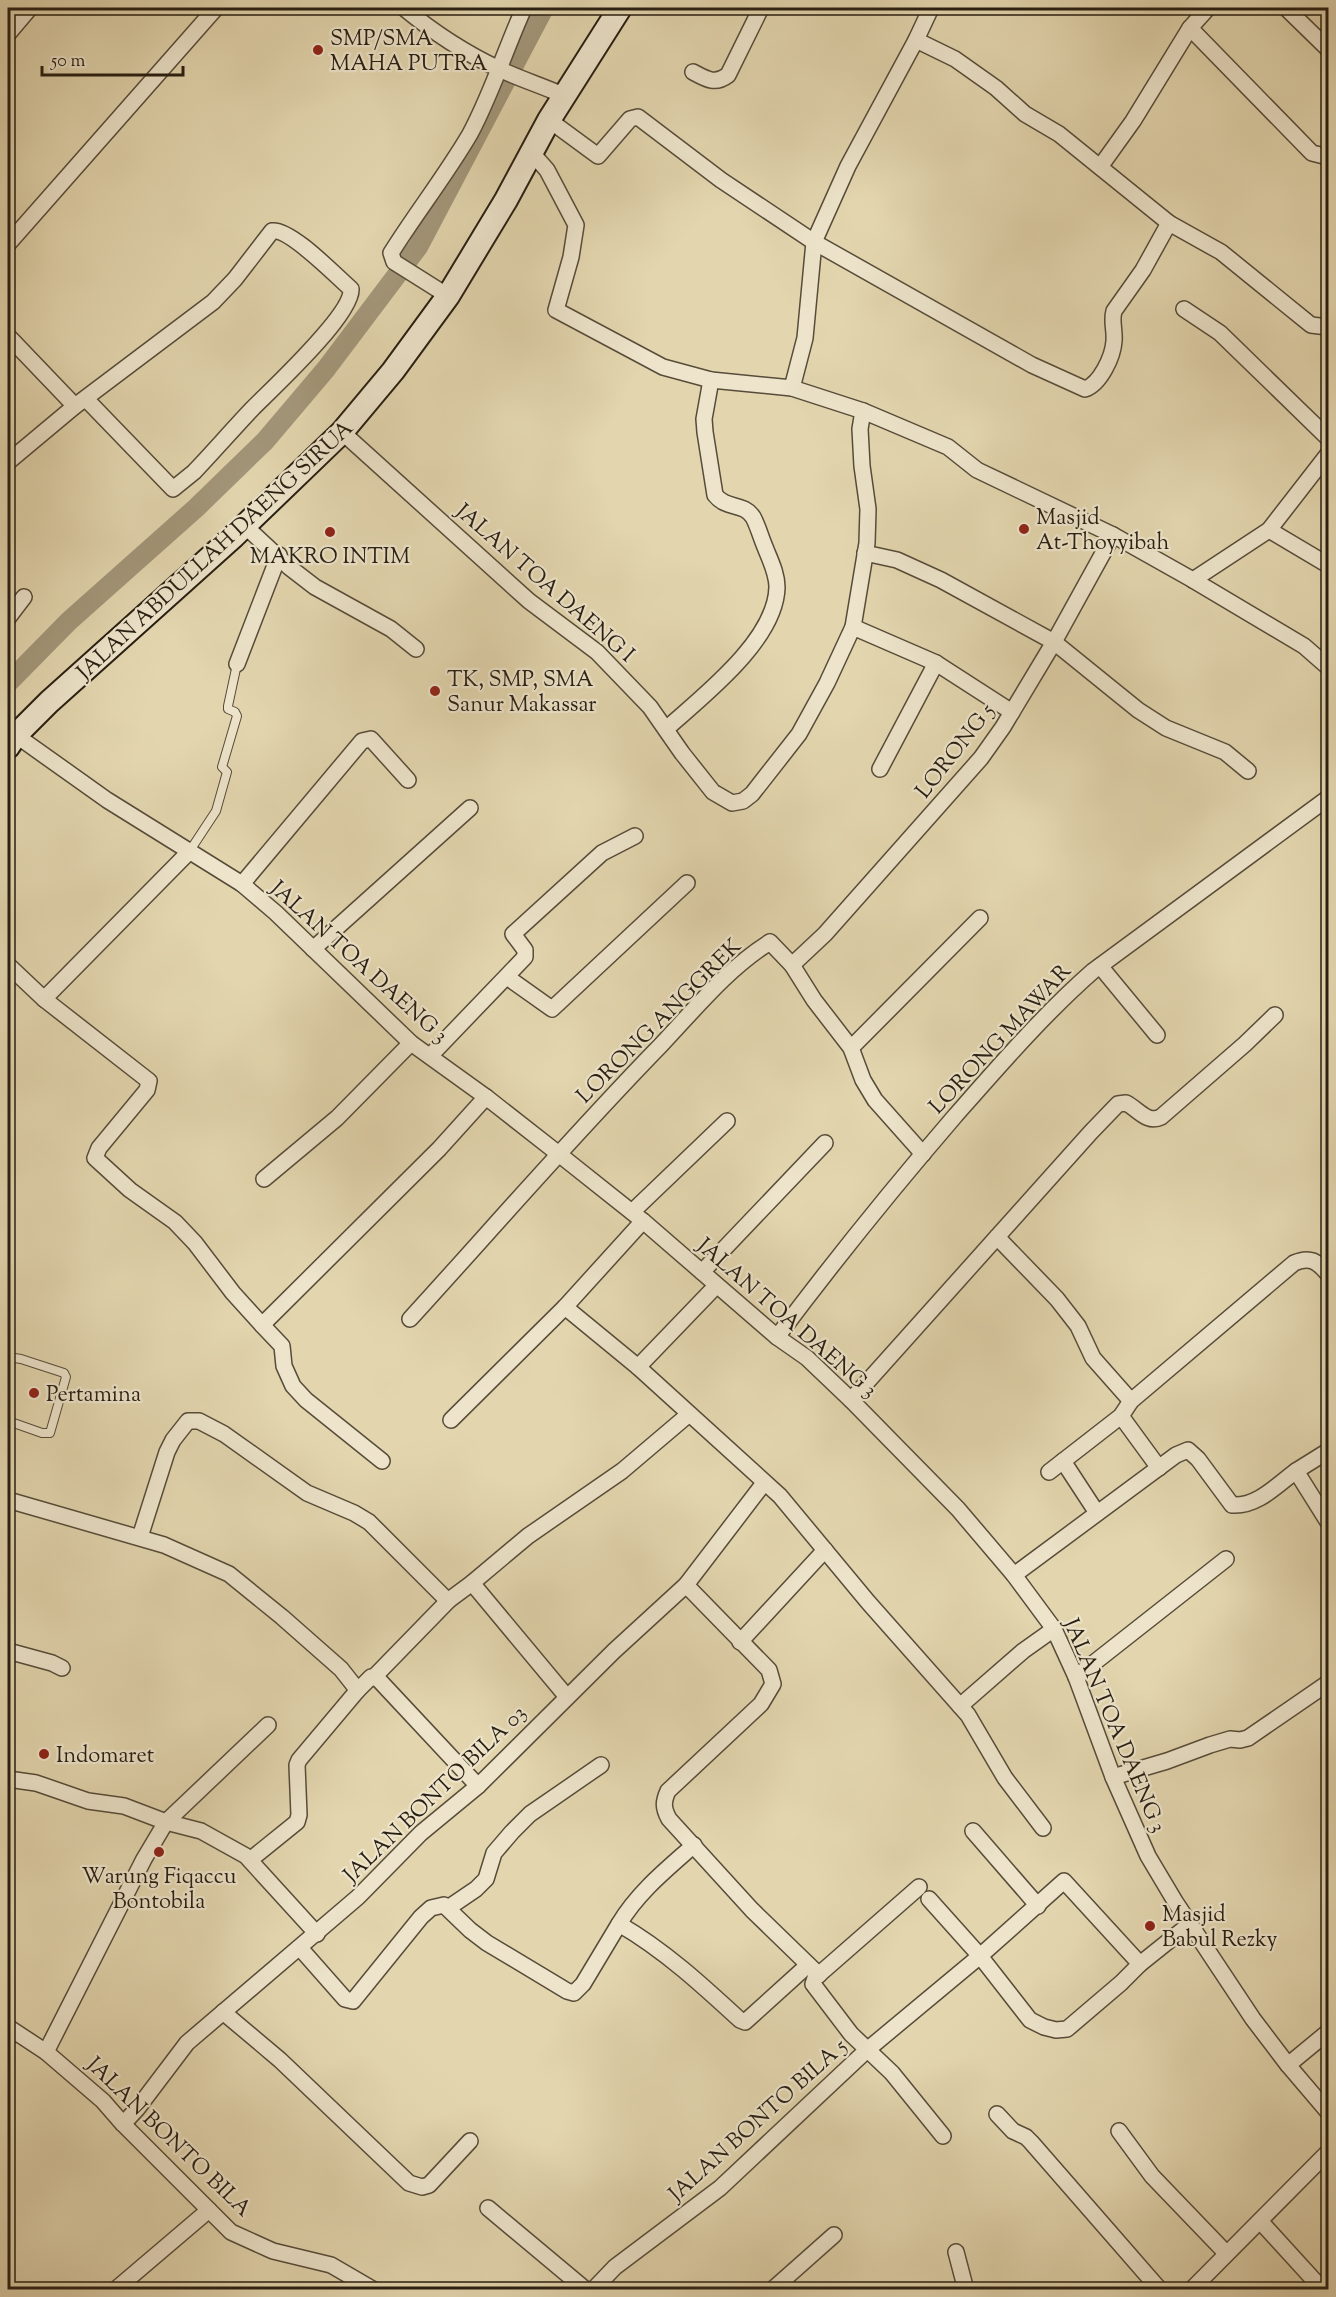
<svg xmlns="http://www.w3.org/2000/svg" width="1336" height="2297" viewBox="0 0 1336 2297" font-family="'Sorts Mill Goudy',serif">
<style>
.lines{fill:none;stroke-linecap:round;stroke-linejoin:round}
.canal{stroke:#a3977a;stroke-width:20}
.service-casing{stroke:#564c39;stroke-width:10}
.minor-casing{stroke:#564c39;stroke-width:18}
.secondary-casing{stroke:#271e12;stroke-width:26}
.service{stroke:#ede4cb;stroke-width:8}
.minor{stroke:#ede4cb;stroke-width:15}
.secondary{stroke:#ede4cb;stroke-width:22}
.poi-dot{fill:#8f2418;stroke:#ede4cb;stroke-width:2}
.labels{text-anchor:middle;stroke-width:4.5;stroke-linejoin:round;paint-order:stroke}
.poi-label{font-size:22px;fill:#271e12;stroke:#ede4cb;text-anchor:start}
.street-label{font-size:22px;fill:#271e12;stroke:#ede4cb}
</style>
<rect width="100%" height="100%" fill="#e3d6af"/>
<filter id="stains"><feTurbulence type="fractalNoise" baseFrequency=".00333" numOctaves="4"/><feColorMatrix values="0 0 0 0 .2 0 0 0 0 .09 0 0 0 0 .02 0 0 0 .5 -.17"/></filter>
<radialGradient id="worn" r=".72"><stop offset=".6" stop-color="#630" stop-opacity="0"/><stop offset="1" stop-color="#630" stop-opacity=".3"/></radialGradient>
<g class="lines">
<!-- canal -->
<path class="canal" d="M8 683 69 621 196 508 265 441 326 369 418 247 544 8"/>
<defs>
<g id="service">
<path d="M189 852 216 811 227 772 222 767 237 716 235 712 228 709V706L237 664"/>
<path d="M8 1357 21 1359 64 1373 66 1377 50 1433H42L8 1421"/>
</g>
<g id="minor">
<path d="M404 8C433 32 465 53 499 69 520 79 543 86 565 96"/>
<path d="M1286 8 1328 49"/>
<path d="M1190 28 1312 153 1328 157"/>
<path d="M8 34 30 8"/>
<path d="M916 40 955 59 996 88 1025 114 1059 134 1169 223 1221 252 1311 325 1328 327"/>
<path d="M693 72C706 79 715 85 728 75L761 8"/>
<path d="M549 120 598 156 630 119 638 117 721 180 814 242 1032 365 1085 389C1100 384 1113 357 1114 341 1115 330 1111 321 1114 311L1143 270 1169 223"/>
<path d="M532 153 547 170 576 225 571 257 556 310 663 367 711 380 792 388 863 411 948 447 977 470 1113 535 1193 580 1304 646 1328 667"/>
<path d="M1100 167 1133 121 1190 28 1208 8"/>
<path d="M8 244 216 8"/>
<path d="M448 296 394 262 391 253C416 213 446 175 470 134 492 93 505 50 524 8"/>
<path d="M1184 309 1220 333 1328 438"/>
<path d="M8 336 75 406"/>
<path d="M792 388 805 338 814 242 848 166 916 40 931 8"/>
<path d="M342 432 529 601 597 652 650 707 682 753 713 792 732 803 743 801 752 794 799 734 827 683 853 627 867 543 868 509 862 466 860 429 863 411"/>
<path d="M8 462 75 406 213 302 235 279 272 231C290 228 336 276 351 289 353 314 273 388 253 408 233 429 214 451 194 472L173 489 86 399"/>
<path d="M245 526 289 567 315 587 391 629 416 649"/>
<path d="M1269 530 1328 565"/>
<path d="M865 553 897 560 941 580 1054 642 1138 710 1166 728 1225 752 1248 771"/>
<path d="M1193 580 1269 530 1328 454"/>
<path d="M8 618 24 597"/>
<path d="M853 627 936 663 1012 712"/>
<path d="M237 664 279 555"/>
<path d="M666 729C703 696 776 640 777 587 777 573 770 560 765 547 761 538 758 526 753 517 743 502 727 510 715 495L705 432 704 419 711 380"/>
<path d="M10 731 107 800 242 884 276 913 411 1043 486 1097 560 1155 643 1221 777 1337 807 1358 851 1400 958 1509 1014 1575 1054 1629 1076 1677 1113 1777 1148 1856 1176 1903 1253 2019 1288 2065 1328 2112"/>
<path d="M880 769 936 663"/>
<path d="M242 884 362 741 371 739 408 780"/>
<path d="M313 949 470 808"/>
<path d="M8 965 44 999 149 1081 147 1090 99 1148 95 1158 130 1190 175 1222 195 1243 233 1293 262 1325 439 1149 486 1097"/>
<path d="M792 965 825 934 981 758 1003 727 1054 642 1113 535"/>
<path d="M1100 966 1157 1035"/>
<path d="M507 977 552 1009 687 883"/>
<path d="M44 999 189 852"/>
<path d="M851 1048 980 918"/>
<path d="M430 1056 525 957V950L513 934 602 853 635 836"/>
<path d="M264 1179 337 1118 411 1043"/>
<path d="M632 1212 727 1121"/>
<path d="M997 1237 1057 1299 1078 1326 1093 1358 1131 1401"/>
<path d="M702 1272 825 1143"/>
<path d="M565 1307 638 1367 780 1496 868 1602 968 1715 1005 1778 1043 1828"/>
<path d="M410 1319C493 1228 575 1133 661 1045 695 1009 728 968 770 942L792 965 814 1000 851 1048 863 1080 875 1100 923 1154"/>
<path d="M262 1325 282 1346 284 1366 293 1386 306 1400 382 1461"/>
<path d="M777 1337C834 1261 893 1188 955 1116 999 1066 1043 1015 1093 971L1328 798"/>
<path d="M638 1367 716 1286"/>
<path d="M851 1400 1091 1132 1118 1104 1126 1103C1138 1109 1147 1124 1161 1117L1245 1044 1275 1015"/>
<path d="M1121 1416 1159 1468"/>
<path d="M451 1420 565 1307 643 1221"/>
<path d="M1063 1461 1097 1513"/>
<path d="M1296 1471 1328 1451"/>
<path d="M1049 1472 1121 1416 1131 1401 1294 1263C1310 1256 1317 1261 1328 1274"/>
<path d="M8 1500 164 1545 229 1574 282 1617 341 1669 356 1688 357 1691 299 1760 297 1765 299 1815 297 1822 250 1860"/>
<path d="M140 1537 167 1452 173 1440 188 1421H199L224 1434 307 1493 354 1513 369 1522 446 1599 449 1600 472 1583 567 1697"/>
<path d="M1014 1575 1176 1455 1188 1450 1198 1459 1232 1505C1257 1507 1277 1485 1296 1471L1328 1522"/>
<path d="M472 1583 528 1536 622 1471 688 1415"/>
<path d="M686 1585 769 1670 773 1684 761 1704 668 1791C663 1802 663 1808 669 1819L752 1910 819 1975"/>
<path d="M740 1642 825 1550"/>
<path d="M8 1651 52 1663 62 1668"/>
<path d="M374 1677 449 1600"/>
<path d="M1076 1677 1226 1559"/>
<path d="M357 1691 371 1677 378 1679 478 1786"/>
<path d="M960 1706 1023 1651 1054 1629"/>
<path d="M1113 1777 1167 1761 1210 1745 1230 1739 1240 1740 1248 1738 1328 1683"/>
<path d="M8 1779 36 1783 88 1801 124 1806 166 1822 201 1831 246 1856 317 1934"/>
<path d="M973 1831 1038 1906"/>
<path d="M919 1887 815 1978 813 1984 851 2034 892 2073 943 2136"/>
<path d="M448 1908 476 1889 486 1879 494 1853 512 1832 530 1814 601 1765"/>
<path d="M619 1924C638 1892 667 1869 694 1845"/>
<path d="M300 1948 345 1999 353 2001 421 1917 431 1908 444 1905 470 1930 487 1943 567 1991 574 1993 583 1984 619 1924C664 1950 702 1985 740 2020L745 2022 808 1965"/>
<path d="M1140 1964 1190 1924"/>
<path d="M223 2012 280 2060 409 2183 422 2187 429 2185 470 2141"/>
<path d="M8 2027 46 2052 103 2101 123 2124 231 2232 273 2251 331 2265 374 2290"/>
<path d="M46 2052 144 1859 166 1822 268 1725"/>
<path d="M1288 2065 1328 2032"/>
<path d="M997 2114 1013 2131 1026 2137 1031 2142 1160 2290"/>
<path d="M123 2124 137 2109 187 2043 358 1897 421 1833 478 1786 614 1651 686 1585 764 1483"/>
<path d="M1119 2131 1152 2176 1226 2253"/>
<path d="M488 2208 586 2290"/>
<path d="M1260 2221 1323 2290"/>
<path d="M956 2252 966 2290"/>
<path d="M115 2290 209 2210"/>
<path d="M593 2290 615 2267 720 2188 867 2050 980 1956 1064 1881 1140 1964 1121 1983 1067 2029 1056 2030 1044 2027 1030 2020 980 1956 929 1899"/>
<path d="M772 2290 834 2235"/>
<path d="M1191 2290 1328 2152"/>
</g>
<path id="secondary" d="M8 747 16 735 49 702 234 536 342 432 393 371 448 296 506 200 549 120 620 8"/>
</defs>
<!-- service casing -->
<use href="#service" class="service-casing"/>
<!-- minor casing -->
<use href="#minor" class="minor-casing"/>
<!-- secondary casing -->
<use href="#secondary" class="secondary-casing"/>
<!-- service -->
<use href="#service" class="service"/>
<!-- minor -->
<use href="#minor" class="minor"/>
<!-- secondary -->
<use href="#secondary" class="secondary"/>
</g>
<!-- markers -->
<g class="poi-dot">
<circle cx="318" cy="50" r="6"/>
<circle cx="1024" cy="529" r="6"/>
<circle cx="330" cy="532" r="6"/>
<circle cx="435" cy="691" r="6"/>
<circle cx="34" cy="1393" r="6"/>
<circle cx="44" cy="1754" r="6"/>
<circle cx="159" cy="1852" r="6"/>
<circle cx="1150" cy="1926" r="6"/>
</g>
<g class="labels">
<!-- poi labels -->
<g class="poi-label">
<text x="330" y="45">SMP/SMA<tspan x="330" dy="25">MAHA PUTRA</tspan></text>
<text x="1036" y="524">Masjid<tspan x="1036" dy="25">At-Thoyyibah</tspan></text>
<text x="330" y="563" text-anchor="middle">MAKRO INTIM</text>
<text x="447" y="686">TK, SMP, SMA<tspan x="447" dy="25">Sanur Makassar</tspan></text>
<text x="46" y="1401">Pertamina</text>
<text x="56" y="1762">Indomaret</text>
<text x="159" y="1883" text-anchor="middle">Warung Fiqaccu<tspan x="159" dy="25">Bontobila</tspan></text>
<text x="1162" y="1921">Masjid<tspan x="1162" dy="25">Babul Rezky</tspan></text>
</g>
<!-- street labels -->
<g class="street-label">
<text transform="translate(214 549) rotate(-43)" y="8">JALAN ABDULLAH DAENG SIRUA</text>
<text transform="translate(546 582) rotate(41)" y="8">JALAN TOA DAENG I</text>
<text transform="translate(954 750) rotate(-52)" y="8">LORONG 5</text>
<text transform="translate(360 961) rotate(42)" y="8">JALAN TOA DAENG 3</text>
<text transform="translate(658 1020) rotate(-45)" y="8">LORONG ANGGREK</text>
<text transform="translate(999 1038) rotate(-47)" y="8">LORONG MAWAR</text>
<text transform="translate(788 1317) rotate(41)" y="8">JALAN TOA DAENG 3</text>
<text transform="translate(1116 1725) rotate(67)" y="8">JALAN TOA DAENG 3</text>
<text transform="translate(434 1793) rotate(-44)" y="8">JALAN BONTO BILA 03</text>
<text transform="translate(757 2119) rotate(-42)" y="8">JALAN BONTO BILA 5</text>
<text transform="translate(170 2136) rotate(44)" y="8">JALAN BONTO BILA</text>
</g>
</g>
<!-- margin -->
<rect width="1336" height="2297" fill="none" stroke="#e3d6af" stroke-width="30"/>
<rect x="9" y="9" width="1318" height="2279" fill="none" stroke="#271e12" stroke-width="3"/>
<rect x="15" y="15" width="1306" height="2267" fill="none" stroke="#271e12" stroke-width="1.5"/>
<!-- scale -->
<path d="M42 66v9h141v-9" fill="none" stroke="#271e12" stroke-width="3"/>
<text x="51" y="66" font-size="18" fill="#271e12" stroke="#ede4cb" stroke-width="4.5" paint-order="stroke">50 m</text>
<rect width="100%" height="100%" filter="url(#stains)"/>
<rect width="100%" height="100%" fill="url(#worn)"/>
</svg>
